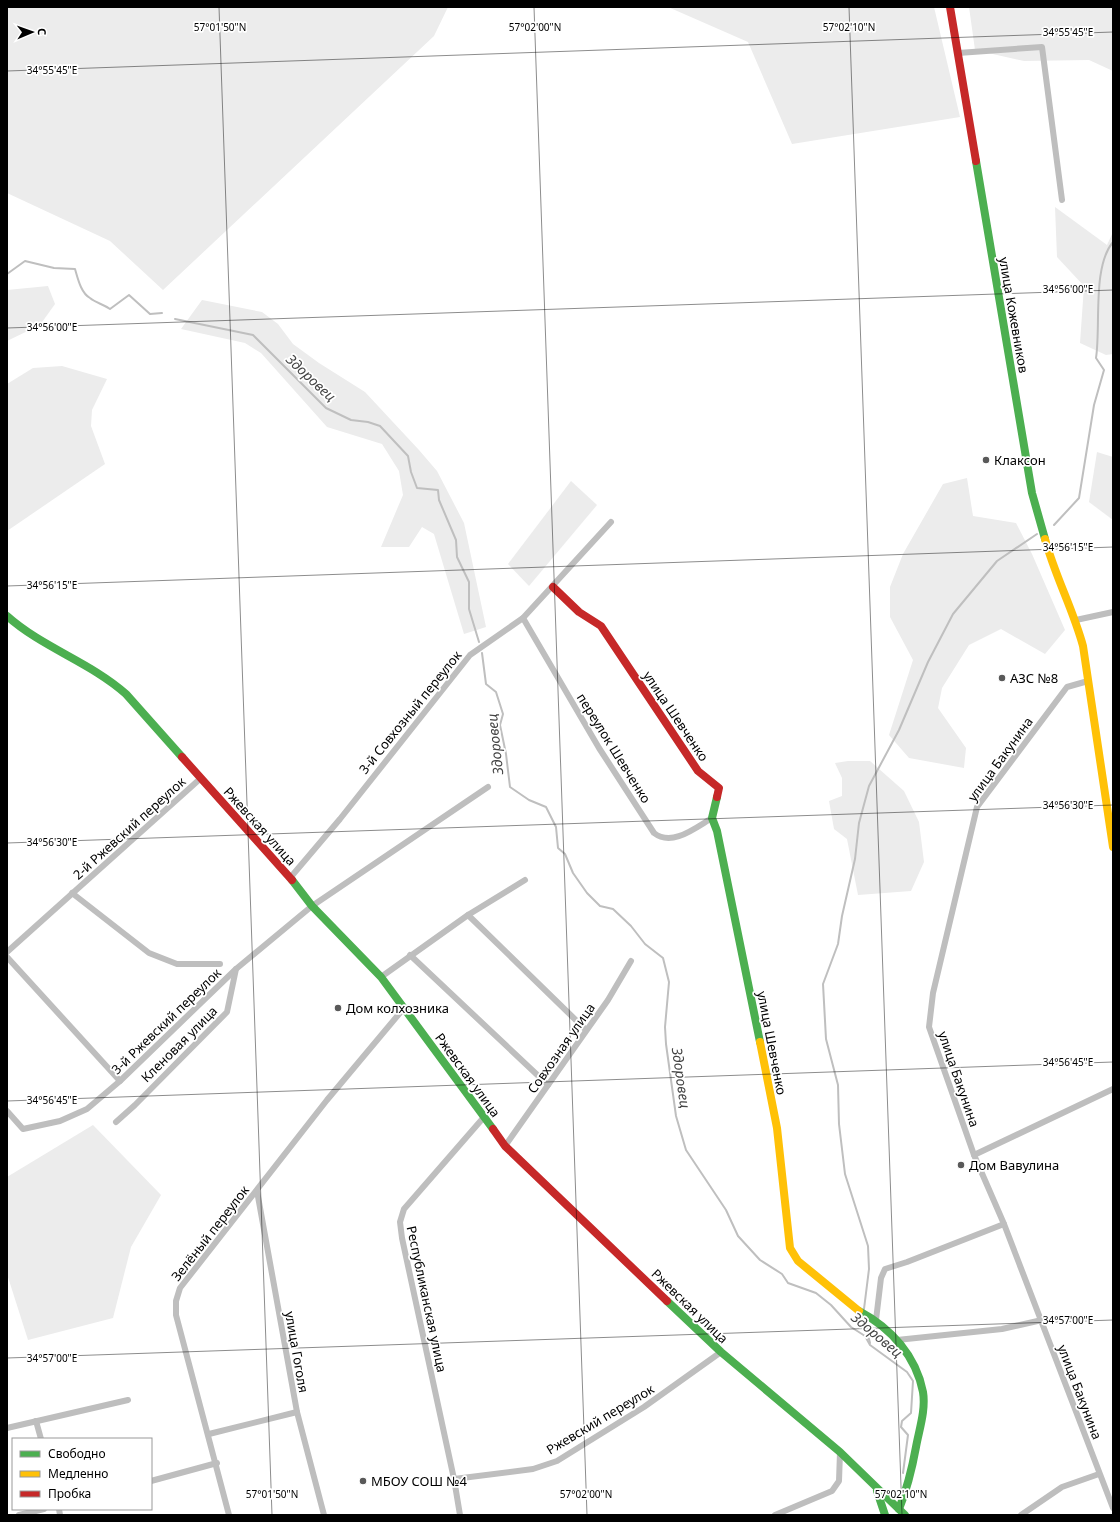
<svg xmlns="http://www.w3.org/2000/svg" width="1120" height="1522" viewBox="0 0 1120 1522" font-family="'Noto Sans',sans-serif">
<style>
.green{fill:#ececec}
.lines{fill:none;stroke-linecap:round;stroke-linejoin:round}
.stream{stroke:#bfbfbf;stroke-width:2}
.street{stroke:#bebebe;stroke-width:6}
.fast{stroke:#4caf50;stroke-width:8}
.slow{stroke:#ffc107;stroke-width:8}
.jam{stroke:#c62828;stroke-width:8}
.ticks{fill:none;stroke:#000;stroke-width:1;stroke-opacity:0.45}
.poi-dot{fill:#595959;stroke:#fff;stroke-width:1.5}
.labels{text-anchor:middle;stroke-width:3.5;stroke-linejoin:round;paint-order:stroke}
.street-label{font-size:13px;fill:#000;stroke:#fff}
.poi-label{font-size:13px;fill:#000;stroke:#fff;text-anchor:start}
.water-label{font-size:14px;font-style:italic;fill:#444;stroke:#fff}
.ticks-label{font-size:10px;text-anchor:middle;fill:#000;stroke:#fff;stroke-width:3.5;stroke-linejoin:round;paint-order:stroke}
</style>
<rect width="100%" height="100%" fill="#fff"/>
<!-- green -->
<g class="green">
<path d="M7 7H448L434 36 163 290 110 241 7 193Z"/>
<path d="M668 7H934L960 117 792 144 748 42Z"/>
<path d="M969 7H1113V71L1089 60 1024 61 975 50Z"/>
<path d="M1055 207 1107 245 1113 232V354L1106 355 1080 343 1084 286 1057 257Z"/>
<path d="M48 286 55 304 40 325 7 341V290Z"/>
<path d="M202 300 262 312 278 324 293 344 319 363 365 392 419 450 437 471 464 523 486 627 464 634 434 534 422 527 409 547H381L403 495 399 471 382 444 327 427 261 353 245 343 181 329Z"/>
<path d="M62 366 107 379 92 410 91 426 105 464 7 531V384L33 368Z"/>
<path d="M1097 452 1113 457V520L1089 502Z"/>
<path d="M967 478 973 516 1016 523 1032 554 1065 630 1045 654 1001 629 969 645 942 688 938 708 966 748 964 768 909 758 889 735 913 660 890 617V587L903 554 943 484Z"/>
<path d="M571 481 597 505 529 586 508 564Z"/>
<path d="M848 761H870L904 791 919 822 924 862 911 891 858 895 847 839 834 829 829 801 842 796V778L835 763Z"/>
<path d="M93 1125 161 1195 131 1247 113 1318 28 1340 7 1274V1177Z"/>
</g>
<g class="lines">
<!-- stream -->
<g class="stream">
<path d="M7 274 25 261 54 268 75 269C78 279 81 293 90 298 96 303 103 304 110 309L129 295 150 314 162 313"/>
<path d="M175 319 253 335 326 408 351 420 368 422 380 426 408 456 411 472 417 488 438 490 439 500 456 540 457 557 469 582V609L479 642"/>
<path d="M1054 525 1079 498 1094 405 1104 370 1096 358C1101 326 1092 267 1113 242"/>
<path d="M482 653 486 684 496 692 503 714 500 725 506 754 510 787 529 800 546 807 556 827 558 848 565 854 573 873 587 893 600 906 613 909 631 926 645 944 663 958 669 982 665 1027 666 1044 676 1116 686 1150 726 1210 738 1236 760 1260 782 1274 788 1283 816 1293 831 1305 851 1327 865 1336 870 1345 907 1372 913 1381 911 1413 902 1421 901 1427 908 1435 903 1473"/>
<path d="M864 1309 869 1269 868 1246 845 1174 839 1124 838 1085 826 1039 823 984 838 944 842 916 855 859 859 823 869 786 899 730 928 662 953 614 997 561 1037 534"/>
<path d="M864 1319 870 1343"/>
</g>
<!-- street -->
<g class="street">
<path d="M958 53 1042 47 1062 200"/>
<path d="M523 618 599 748 654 833C672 847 695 828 712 818"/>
<path d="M1076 620 1113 612"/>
<path d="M1088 681 1067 687 977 807 933 993 929 1027 974 1155 1004 1224 1113 1508"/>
<path d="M290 878 340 819 470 655 523 618 611 522"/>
<path d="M72 893 149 953 177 964H220"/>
<path d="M468 915 586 1030"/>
<path d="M7 952 201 778"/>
<path d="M410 955 548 1085"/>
<path d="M7 957 120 1081"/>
<path d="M381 977 468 915 525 880"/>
<path d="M7 1111 23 1129 60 1121 87 1109 120 1081 236 969 312 906 488 787"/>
<path d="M116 1122 135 1105 227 1012 236 969"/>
<path d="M505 1146 608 1000 631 961"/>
<path d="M974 1155 1113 1089"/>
<path d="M257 1191 297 1412 324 1515"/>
<path d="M876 1320 881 1278 885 1269 907 1262 1004 1224"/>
<path d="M897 1340 1002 1329 1042 1320"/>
<path d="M36 1421 41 1439"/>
<path d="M7 1428 128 1400"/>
<path d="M209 1434 297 1412"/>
<path d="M454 1479 533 1469 557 1461 644 1407 721 1352"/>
<path d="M151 1481 217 1463"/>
<path d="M59 1509 60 1515"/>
<path d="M19 1515 44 1509"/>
<path d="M229 1515 176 1315V1301L180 1288 327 1100 404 1008"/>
<path d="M460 1515 454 1479 402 1238 400 1222 404 1209 484 1117"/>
<path d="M775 1515 832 1491 839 1481 840 1452"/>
<path d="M1021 1515 1062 1487 1099 1474"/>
</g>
<!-- fast -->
<g class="fast">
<path d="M976 161 1032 493 1045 539"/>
<path d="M7 616C43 648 90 662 126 694L182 757"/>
<path d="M717 797 712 818 717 831 760 1042"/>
<path d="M292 880 312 906 381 977 493 1129"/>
<path d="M667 1301 721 1352 840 1452 905 1515"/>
<path d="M859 1311C891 1328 916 1356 923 1392 926 1410 919 1430 916 1447 912 1469 907 1489 899 1509"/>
<path d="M877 1491 885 1515"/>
</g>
<!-- slow -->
<g class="slow">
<path d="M1045 539C1055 576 1073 609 1083 646L1113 847"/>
<path d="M760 1042 777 1128 790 1248 798 1261 859 1311"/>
</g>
<!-- jam -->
<g class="jam">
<path d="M950 7 976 161"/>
<path d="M553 587 579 612 601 626 698 771 719 788 717 797"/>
<path d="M182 757 292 880"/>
<path d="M493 1129 505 1146 667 1301"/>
</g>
</g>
<!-- ticks -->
<path class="ticks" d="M219 7 272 1515M534 7 587 1515M849 7 902 1515M7 71 1113 32M7 328 1113 290M7 586 1113 547M7 843 1113 805M7 1101 1113 1062M7 1358 1113 1320"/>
<!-- markers -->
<g class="poi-dot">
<circle cx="986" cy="460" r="4"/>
<circle cx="1002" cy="678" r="4"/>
<circle cx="338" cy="1008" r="4"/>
<circle cx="961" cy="1165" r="4"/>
<circle cx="363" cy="1481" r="4"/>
</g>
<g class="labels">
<!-- street labels -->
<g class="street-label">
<text transform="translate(1014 315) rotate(80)" y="5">улица Кожевников</text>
<text transform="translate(410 712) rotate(-51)" y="5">3-й Совхозный переулок</text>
<text transform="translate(676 716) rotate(56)" y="5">улица Шевченко</text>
<text transform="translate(614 748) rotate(58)" y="5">переулок Шевченко</text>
<text transform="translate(1000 759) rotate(-54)" y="5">улица Бакунина</text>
<text transform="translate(260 826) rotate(48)" y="5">Ржевская улица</text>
<text transform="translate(129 828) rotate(-42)" y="5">2-й Ржевский переулок</text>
<text transform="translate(166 1021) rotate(-44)" y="5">3-й Ржевский переулок</text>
<text transform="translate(772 1043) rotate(79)" y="5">улица Шевченко</text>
<text transform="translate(179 1044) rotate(-45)" y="5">Кленовая улица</text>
<text transform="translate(561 1048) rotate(-55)" y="5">Совхозная улица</text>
<text transform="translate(468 1075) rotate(54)" y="5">Ржевская улица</text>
<text transform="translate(959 1079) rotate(71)" y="5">улица Бакунина</text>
<text transform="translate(210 1233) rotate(-52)" y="5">Зелёный переулок</text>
<text transform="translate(427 1299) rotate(78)" y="5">Республиканская улица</text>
<text transform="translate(690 1306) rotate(44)" y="5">Ржевская улица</text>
<text transform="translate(297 1352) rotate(80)" y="5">улица Гоголя</text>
<text transform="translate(1080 1392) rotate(69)" y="5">улица Бакунина</text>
<text transform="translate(600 1419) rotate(-31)" y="5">Ржевский переулок</text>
</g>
<!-- poi labels -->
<g class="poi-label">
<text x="994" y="465">Клаксон</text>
<text x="1010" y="683">АЗС №8</text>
<text x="346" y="1013">Дом колхозника</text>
<text x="969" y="1170">Дом Вавулина</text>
<text x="371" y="1486">МБОУ СОШ №4</text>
</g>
<!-- water labels -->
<g class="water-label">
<text transform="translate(311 378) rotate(43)" y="5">Здоровец</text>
<text transform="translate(495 744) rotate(-96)" y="5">Здоровец</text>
<text transform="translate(681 1078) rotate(82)" y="5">Здоровец</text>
<text transform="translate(877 1335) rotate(40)" y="5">Здоровец</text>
</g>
</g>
<g class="ticks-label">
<text x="220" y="31">57°01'50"N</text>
<text x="535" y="31">57°02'00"N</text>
<text x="849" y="31">57°02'10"N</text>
<text x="1068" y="36">34°55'45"E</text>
<text x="52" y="74">34°55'45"E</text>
<text x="1068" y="293">34°56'00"E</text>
<text x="52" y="331">34°56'00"E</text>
<text x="1068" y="551">34°56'15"E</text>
<text x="52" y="589">34°56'15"E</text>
<text x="1068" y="809">34°56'30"E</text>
<text x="52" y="846">34°56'30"E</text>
<text x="1068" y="1066">34°56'45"E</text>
<text x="52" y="1104">34°56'45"E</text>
<text x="1068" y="1324">34°57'00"E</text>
<text x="52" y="1362">34°57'00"E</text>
<text x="272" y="1498">57°01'50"N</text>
<text x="586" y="1498">57°02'00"N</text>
<text x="901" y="1498">57°02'10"N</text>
</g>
<!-- border -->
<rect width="1120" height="1522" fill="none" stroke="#000000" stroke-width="16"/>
<!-- legend -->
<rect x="12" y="1438" width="140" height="72" fill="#ffffff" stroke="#999999"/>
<rect x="20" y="1451" width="20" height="6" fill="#4caf50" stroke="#999999"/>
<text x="48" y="1458" font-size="12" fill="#000000">Свободно</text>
<rect x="20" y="1471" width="20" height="6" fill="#ffc107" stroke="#999999"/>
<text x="48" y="1478" font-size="12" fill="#000000">Медленно</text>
<rect x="20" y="1491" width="20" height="6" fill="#c62828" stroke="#999999"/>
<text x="48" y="1498" font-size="12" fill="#000000">Пробка</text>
<!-- north arrow -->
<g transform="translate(32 32) rotate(88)" stroke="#ffffff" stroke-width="3" paint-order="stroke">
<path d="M0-3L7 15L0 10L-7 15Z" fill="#000000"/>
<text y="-6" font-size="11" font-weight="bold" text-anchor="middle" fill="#000000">С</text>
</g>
</svg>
